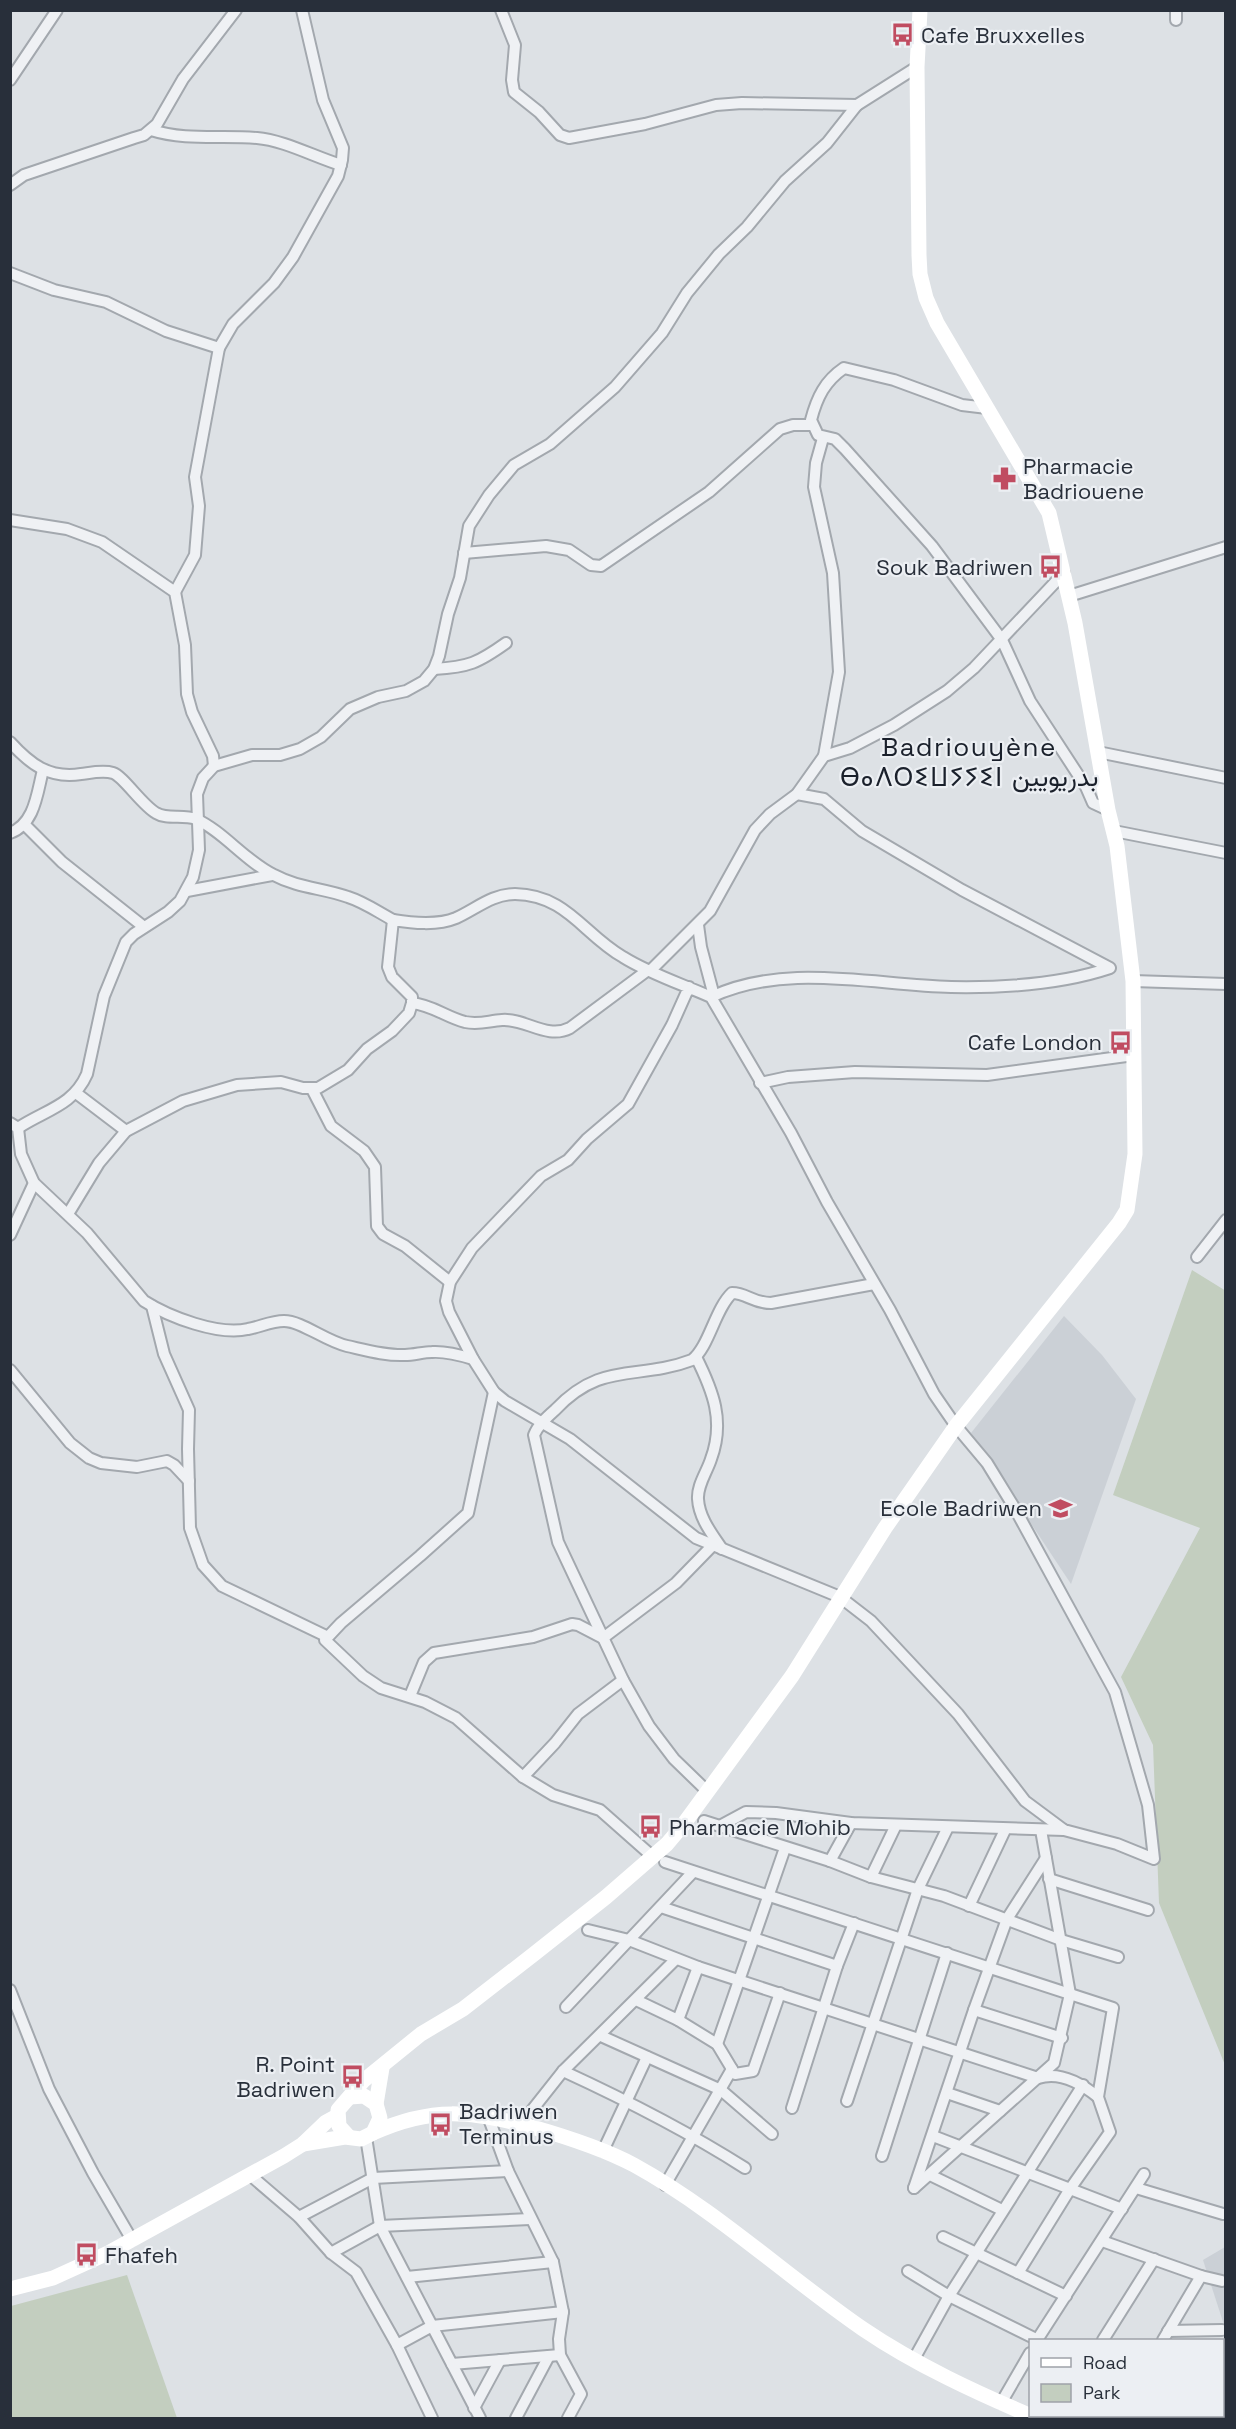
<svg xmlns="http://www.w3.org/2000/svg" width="1236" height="2429" viewBox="0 0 1236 2429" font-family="'Space Grotesk',Vazirmatn,'Noto Sans Tifinagh',sans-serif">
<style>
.built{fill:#cbd0d6}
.green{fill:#c3cebf}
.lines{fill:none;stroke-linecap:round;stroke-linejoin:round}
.street-casing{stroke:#a3a8ae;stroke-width:14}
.street{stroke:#eff1f4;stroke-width:10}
.secondary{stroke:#fff;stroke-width:15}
.labels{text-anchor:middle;stroke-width:4.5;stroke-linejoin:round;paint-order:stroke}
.poi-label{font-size:22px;fill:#282f3a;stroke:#eceff3;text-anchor:start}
.quarter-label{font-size:26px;letter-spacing:1.5px;fill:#1a202b;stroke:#eceff3}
</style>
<rect width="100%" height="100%" fill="#dde1e5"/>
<!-- built -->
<g class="built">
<path d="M1064 1316 1102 1355 1136 1399 1071 1584 971 1433Z"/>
<path d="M1225 2247V2328L1203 2260Z"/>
</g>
<!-- green -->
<g class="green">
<path d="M1192 1270 1226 1291 1225 2065 1159 1903 1153 1745 1121 1677 1200 1528 1113 1495Z"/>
<path d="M127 2275 177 2418H11V2306Z"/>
</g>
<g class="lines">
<defs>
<g id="street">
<path d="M501 10 515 45 512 80 514 92 539 112 560 135 569 138 645 124 716 105 742 103 857 105 917 67"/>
<path d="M1176 10V20"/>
<path d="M10 80 57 10"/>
<path d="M151 130C186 141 221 135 257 138 283 140 315 157 341 165"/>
<path d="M10 185 24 175 134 138 144 135 157 124 183 79 236 10"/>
<path d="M10 273 54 290 106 302 166 331 219 348 233 324 274 283 293 257 338 176 342 160 343 148 323 100 302 10"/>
<path d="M987 408 962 405 894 380 844 368C825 381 817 397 811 420L818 435 835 439 845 449 932 546 1002 640 1030 701 1086 787 1093 803 1108 810"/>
<path d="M823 438 816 463 814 487 833 573 839 672 824 756"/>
<path d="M10 520 67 529 102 542 175 592 185 645 187 694 192 712 213 756 214 766"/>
<path d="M464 553 546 546 569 550 591 565 601 566 709 492 780 429 793 425H812"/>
<path d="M175 592 195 555 199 506 195 477 219 348"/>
<path d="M1069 596 1226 547"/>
<path d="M434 669C469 667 478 663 506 643"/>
<path d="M10 742C30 764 49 779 81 774 90 773 103 770 113 773 123 776 142 805 156 813 167 820 183 814 196 819 224 832 245 861 274 875 298 888 323 888 348 897 364 902 378 912 393 920"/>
<path d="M1098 752 1226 778"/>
<path d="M25 825 62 862 144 927"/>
<path d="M1114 831 1226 853"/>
<path d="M10 833C35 824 37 793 43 770"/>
<path d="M187 891 272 875"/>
<path d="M698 925 701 947 714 996"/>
<path d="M650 971 710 911 755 830 770 814 797 794 824 756 850 748 894 725 947 691 974 668 1064 573"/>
<path d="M1133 981 1226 984"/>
<path d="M711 997C786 962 872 985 951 987 1004 988 1059 985 1110 968L962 890 862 831 824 799 797 794"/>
<path d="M412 1003C432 1005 446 1017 465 1022 479 1025 488 1021 502 1020 525 1018 547 1040 570 1028L648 970"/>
<path d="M760 1083 788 1077 855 1072 987 1075 1134 1055"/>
<path d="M312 1089 331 1126 364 1151 375 1167 377 1226 383 1234 405 1246 450 1282"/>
<path d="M76 1093 126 1131"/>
<path d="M10 1123 18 1128 21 1154 34 1183 87 1233 144 1301C169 1317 219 1336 248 1329 260 1327 271 1321 284 1321 302 1321 325 1341 347 1346 365 1350 386 1356 405 1355 414 1355 423 1352 432 1352 446 1351 460 1355 473 1359"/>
<path d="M18 1128C45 1110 73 1106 87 1074L104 996 126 942 134 934 168 912 180 901 193 877 199 850 197 794 203 778 214 766 252 755H280L300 749 321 737 350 709 378 697 406 691 424 681 434 669 439 656 448 614 460 578 469 526 489 495 514 465 550 444 615 387 662 333 687 293 719 254 747 227 785 181 827 143 857 105"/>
<path d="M68 1214 99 1163 126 1131 183 1101 237 1085 281 1082 303 1088H318L348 1070 367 1049 392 1031 409 1013 412 1003V997L392 977 388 967 393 920C412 923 437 926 456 918 476 909 492 894 515 894 567 895 583 934 623 957 650 974 682 984 711 997L791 1133 827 1202 890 1310 934 1394 956 1426 987 1463 1014 1507 1115 1692 1148 1805 1154 1859 1117 1844 1064 1830 1025 1801 958 1714 871 1621 840 1597 696 1538 570 1439 505 1401 494 1392 473 1359 449 1312 446 1301 450 1282 472 1248 541 1176 568 1160 587 1139 628 1104 672 1025 689 987"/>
<path d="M10 1235 34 1183"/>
<path d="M1197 1257 1226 1220"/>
<path d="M152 1306 164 1354 189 1410 188 1449 190 1528 203 1565 222 1586 326 1636"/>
<path d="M696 1357C713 1391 725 1421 711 1459 707 1472 697 1485 698 1499 699 1518 712 1534 722 1549"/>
<path d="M10 1370 70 1443 89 1458 101 1463 137 1467 167 1461 174 1465 189 1481"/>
<path d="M494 1392 468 1513 420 1556 341 1623 325 1640 363 1676 381 1688 425 1702 456 1718 523 1777 553 1795 600 1810 652 1856"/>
<path d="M410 1696 424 1662 434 1653 533 1637 572 1624 578 1625 603 1638 676 1583 713 1545"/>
<path d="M523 1777 555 1743 578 1714 623 1680"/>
<path d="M707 1791 674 1759 649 1726 623 1680 558 1542 534 1435C538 1425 547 1417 555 1410 602 1360 637 1381 692 1360 709 1347 715 1309 732 1293 747 1293 752 1303 771 1303L874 1284"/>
<path d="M704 1821 830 1861 871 1877 944 1896 1061 1940 1118 1957"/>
<path d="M720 1826 746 1812 776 1813 851 1823 1064 1830"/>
<path d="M830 1861 851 1823"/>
<path d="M665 1862 1113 2008 1098 2097 1110 2132 1070 2189 1018 2273"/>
<path d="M871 1877 896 1825"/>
<path d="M1049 1879 1148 1910"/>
<path d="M969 1906 1005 1830"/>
<path d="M661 1907 837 1966"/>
<path d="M588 1930 629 1940 698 1967 1038 2078C1059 2071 1081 2083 1098 2097"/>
<path d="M10 1990 49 2089 93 2173 132 2240"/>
<path d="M636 2000 678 2020 717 2044 735 2074 753 2071 780 1993"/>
<path d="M566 2007 693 1872"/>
<path d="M974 2010 1062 2038"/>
<path d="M678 2020 698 1967"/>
<path d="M601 2036 721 2090 772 2134"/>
<path d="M717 2044 785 1848"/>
<path d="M563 2071C626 2100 687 2131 745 2168"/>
<path d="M947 2093 1000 2111"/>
<path d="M847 2101 918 1889 948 1827"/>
<path d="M792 2108 837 1966 854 1923"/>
<path d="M488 2116 508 2171 553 2262 563 2312 559 2339 560 2355 581 2394 568 2418"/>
<path d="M521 2124 563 2071 676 1959"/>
<path d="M933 2136 1122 2209"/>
<path d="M366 2137 380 2226 480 2418"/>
<path d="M603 2151 647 2057"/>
<path d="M882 2156 947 1953"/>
<path d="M250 2175 299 2217 331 2253 356 2272 397 2345 432 2418"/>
<path d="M930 2175 1002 2210"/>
<path d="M665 2185 732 2069"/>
<path d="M914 2188 1054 2063 1070 1994 1041 1830"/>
<path d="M914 2188 974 2010 1007 1919 1046 1858"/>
<path d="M1136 2188 1223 2214"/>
<path d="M299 2217 373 2178 508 2171"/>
<path d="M943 2237 1066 2296"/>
<path d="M1102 2241 1201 2276 1222 2281"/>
<path d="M331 2253 380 2226 530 2219"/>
<path d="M908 2271 949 2296 1038 2340"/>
<path d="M407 2277 553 2262"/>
<path d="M1168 2331 1222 2330"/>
<path d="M1037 2340 1144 2174"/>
<path d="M1103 2340 1154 2259"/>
<path d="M1163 2340 1201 2276"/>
<path d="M397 2345 432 2326 563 2312"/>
<path d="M914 2359 949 2296 1083 2085"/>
<path d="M452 2364 560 2355"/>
<path d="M1222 2382H1226"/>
<path d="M1001 2403 1030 2353"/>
<path d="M474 2408 500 2360"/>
<path d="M516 2418 549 2356"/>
<path d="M1116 2418 1118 2416"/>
</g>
</defs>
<!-- street casing -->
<use href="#street" class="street-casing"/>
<!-- street -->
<use href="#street" class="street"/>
<!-- secondary -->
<g class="secondary">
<path d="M376 2104 382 2068"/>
<path d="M373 2133C432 2106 471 2111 532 2127 567 2137 602 2148 634 2165 716 2210 786 2276 863 2329 916 2365 977 2393 1036 2418"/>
<path d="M349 2137 339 2126 338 2110 363 2081 421 2034 463 2009 534 1954 606 1897 667 1844 683 1825 792 1676 885 1528 956 1426 1119 1223 1127 1210 1135 1154 1133 981 1117 846 1108 810 1075 623 1049 513 937 323 926 298 920 274 919 255 917 67 920 10"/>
<path d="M303 2144 345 2137 361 2139 373 2133 380 2118 376 2104 364 2096 350 2097"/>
<path d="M10 2289 53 2278 108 2253 284 2156 303 2144 326 2122 337 2116"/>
</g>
</g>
<!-- icons -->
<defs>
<symbol id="bus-bare" viewBox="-9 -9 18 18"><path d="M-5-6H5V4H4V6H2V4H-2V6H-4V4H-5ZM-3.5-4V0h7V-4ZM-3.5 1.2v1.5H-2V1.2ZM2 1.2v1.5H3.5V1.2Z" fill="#c04c61" stroke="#eceff3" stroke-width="2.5" paint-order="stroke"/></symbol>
<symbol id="pharmacy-bare" viewBox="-9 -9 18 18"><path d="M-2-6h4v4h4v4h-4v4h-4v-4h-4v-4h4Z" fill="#c04c61" stroke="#eceff3" stroke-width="2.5" paint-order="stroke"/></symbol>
<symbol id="school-bare" viewBox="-9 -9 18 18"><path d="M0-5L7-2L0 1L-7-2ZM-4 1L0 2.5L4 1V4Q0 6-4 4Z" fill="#c04c61" stroke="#eceff3" stroke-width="2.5" paint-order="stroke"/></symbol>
</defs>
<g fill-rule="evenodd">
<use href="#bus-bare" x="886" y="18" width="33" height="33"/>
<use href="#pharmacy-bare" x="988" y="462" width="33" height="33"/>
<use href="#bus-bare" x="1034" y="550" width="33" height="33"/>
<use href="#bus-bare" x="1104" y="1026" width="33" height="33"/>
<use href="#school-bare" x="1044" y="1492" width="33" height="33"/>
<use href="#bus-bare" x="634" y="1810" width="33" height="33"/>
<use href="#bus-bare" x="336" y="2060" width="33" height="33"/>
<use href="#bus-bare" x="424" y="2108" width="33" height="33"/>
<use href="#bus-bare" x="70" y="2238" width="33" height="33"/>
</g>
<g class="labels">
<!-- poi labels -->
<g class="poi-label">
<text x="921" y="43">Cafe Bruxxelles</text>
<text x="1023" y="474">Pharmacie<tspan x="1023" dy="25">Badriouene</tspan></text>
<text x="1033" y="575" text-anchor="end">Souk Badriwen</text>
<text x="1102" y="1050" text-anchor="end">Cafe London</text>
<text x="1042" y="1516" text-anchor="end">Ecole Badriwen</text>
<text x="669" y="1835">Pharmacie Mohib</text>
<text x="335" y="2072" text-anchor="end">R. Point<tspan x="335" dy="25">Badriwen</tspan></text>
<text x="459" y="2119">Badriwen<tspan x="459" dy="25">Terminus</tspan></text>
<text x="105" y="2263">Fhafeh</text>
</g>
<!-- quarter labels -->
<g class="quarter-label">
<text x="969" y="756">Badriouyène<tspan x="969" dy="30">ⴱⴰⴷⵔⵉⵡⵢⵢⵉⵏ بدريويين</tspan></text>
</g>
</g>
<!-- border -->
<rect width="1236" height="2429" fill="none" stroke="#282f3a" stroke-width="24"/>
<!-- legend -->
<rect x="1029" y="2339" width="195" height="78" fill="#eceff3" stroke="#9ea2a9" stroke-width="1.5"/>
<rect x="1041" y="2358" width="30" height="9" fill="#ffffff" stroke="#9ea2a9" stroke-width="1.5"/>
<text x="1083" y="2369" font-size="18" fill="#282f3a">Road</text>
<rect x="1041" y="2384" width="30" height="18" fill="#c3cebf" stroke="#9ea2a9" stroke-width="1.5"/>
<text x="1083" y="2399" font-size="18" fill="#282f3a">Park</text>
</svg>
